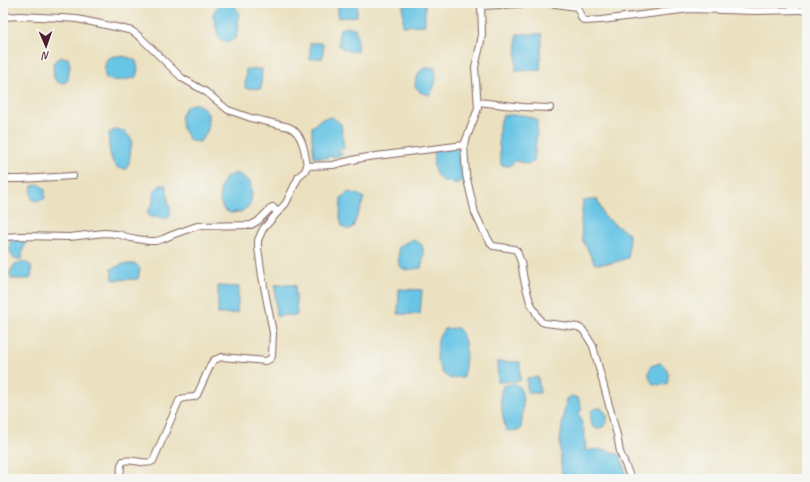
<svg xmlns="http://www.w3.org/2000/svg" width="810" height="482" viewBox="0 0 810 482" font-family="Caveat,sans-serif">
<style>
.water{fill:#67c5e5;stroke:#587288}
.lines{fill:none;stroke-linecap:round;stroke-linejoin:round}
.minor-casing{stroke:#82635f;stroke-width:8}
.minor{stroke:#fff;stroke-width:6}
</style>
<rect width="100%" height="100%" fill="#f6f6f2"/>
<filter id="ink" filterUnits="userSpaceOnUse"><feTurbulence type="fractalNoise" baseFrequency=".025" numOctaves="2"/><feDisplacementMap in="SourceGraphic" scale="8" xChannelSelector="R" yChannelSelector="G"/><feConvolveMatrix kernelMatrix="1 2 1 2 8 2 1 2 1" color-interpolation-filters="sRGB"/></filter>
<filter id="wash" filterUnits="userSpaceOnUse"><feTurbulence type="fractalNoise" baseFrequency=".012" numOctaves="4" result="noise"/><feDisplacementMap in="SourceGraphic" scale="16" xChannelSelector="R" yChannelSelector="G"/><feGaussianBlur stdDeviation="0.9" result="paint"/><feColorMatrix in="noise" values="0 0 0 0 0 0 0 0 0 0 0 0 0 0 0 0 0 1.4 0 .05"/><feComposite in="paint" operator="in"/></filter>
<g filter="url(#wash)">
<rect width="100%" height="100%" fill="#ebe1c0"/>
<!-- water -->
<g class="water">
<path d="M227 3 234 5 239 13 237 33 236 38 228 43 219 39 213 14 219 4Z"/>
<path d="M338 4 357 5V16L338 18Z"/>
<path d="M425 4V25L403 26V5Z"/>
<path d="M348 27 355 28 357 37V52C340 51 335 46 340 29Z"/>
<path d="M517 34H542L540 70 516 71Z"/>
<path d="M310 43H323V58L310 59Z"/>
<path d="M113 56C122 56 128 56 136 61L138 69 136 77C126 80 117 82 106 79 104 72 104 67 107 59Z"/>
<path d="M60 57 68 58 70 65 68 80 64 83 57 82 54 78 53 63Z"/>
<path d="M427 67 435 68C437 80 436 84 430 95L420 92 415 86 416 79 420 71Z"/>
<path d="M246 69H262L261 89 245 88Z"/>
<path d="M192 104H197L204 108 208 114V130L200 142 190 141C184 132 177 120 184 110 185 107 189 105 192 104Z"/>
<path d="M503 115H525L537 120V132L534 162 528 164 516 161 509 166 501 165 499 143V126Z"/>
<path d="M332 117 341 124 344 149 338 150V152L343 154 340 156 332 157 331 156H329L328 158 314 157 312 139V127L321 119Z"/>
<path d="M116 129 124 131 132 139 129 163 126 169C122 169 119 169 117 167 109 162 108 142 109 133Z"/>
<path d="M456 148 461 150 463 157 465 180C461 181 457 184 453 183 451 183 449 182 447 182 432 178 433 163 434 150Z"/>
<path d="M237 173 250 182 252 194 250 205 241 212 230 213 223 209 220 200V189L226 177Z"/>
<path d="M39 184 45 189V198C41 201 38 202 32 199L31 192 32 186Z"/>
<path d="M160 185H166L168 195V202L170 207V216L166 220 160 217H150L147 212 153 203V193Z"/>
<path d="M348 192 357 194 364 198C361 209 356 217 353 227L348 230 342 226 340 218 341 198Z"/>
<path d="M597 199 604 216 618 227 629 233 628 258 612 263 595 264 582 239 581 220 583 201Z"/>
<path d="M19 238 24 240 26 244 23 249 22 259H14C10 253 8 248 11 240Z"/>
<path d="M412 239 422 245 424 254 421 268 406 270 399 266 398 247Z"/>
<path d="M23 262 31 265 32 272 30 279H11L10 272 14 265Z"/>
<path d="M123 264H136L140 269 138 279 113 280 111 269Z"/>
<path d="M275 285H295L297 315 276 316Z"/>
<path d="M218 286 239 287 237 313 218 314Z"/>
<path d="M399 289 422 290 420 314H398Z"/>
<path d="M458 328C460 331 463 335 464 339 468 349 465 368 463 378L458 377 451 379 443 374 437 360 438 339 444 329Z"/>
<path d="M497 362H520V381L498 382Z"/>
<path d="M660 363C669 368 669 374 667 384L660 385 653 384C648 377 648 373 651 366Z"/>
<path d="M538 377 540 393H527V378Z"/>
<path d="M515 383C518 385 520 387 521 391 525 401 522 417 521 428L520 430 510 431 506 430 505 427C503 416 498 395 503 386Z"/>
<path d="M572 396 578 398 582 409 579 413 584 431 586 451C600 448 606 449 620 455L624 465 626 477 625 479H563L562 476C561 466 560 455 560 444 561 429 564 414 566 399Z"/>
<path d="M597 408H601L607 415V423L603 427 597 429 592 426 591 420V411Z"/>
</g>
</g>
<g filter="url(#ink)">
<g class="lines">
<defs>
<g id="minor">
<path d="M538 3 481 6 482 34 480 46 475 67 478 107 477 111 464 145 466 175 475 213 482 228 491 244 493 246 508 248 514 249 517 251 521 262 524 280 530 302 540 320 542 322 545 323 578 327 583 330 593 346 617 435 620 452 631 479"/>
<path d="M548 3 577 7 582 19 585 21 601 20 690 9 755 11 803 10 807 8"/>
<path d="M3 17 19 16 62 18 77 19 120 28 132 31 140 37 182 78 206 92 228 110 251 118 289 127C303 133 305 153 307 166L333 165 357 159 368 157 464 145"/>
<path d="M478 102 523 107 550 108"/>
<path d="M3 179H21L73 176"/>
<path d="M3 237 22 236 70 237 104 233 117 234 131 238 149 241H156L163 239 172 235 197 226 251 225 258 221 272 207H273L277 213"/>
<path d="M120 479 121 465 123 461C133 458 146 466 153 461L179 401C184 395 192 400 197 395L211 364 214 360 222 357 266 361 270 359 272 356 273 333 262 276 258 248V240L263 229 286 203 299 176 305 171 307 166"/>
</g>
</defs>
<!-- minor casing -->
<use href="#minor" class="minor-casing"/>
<!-- minor -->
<use href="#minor" class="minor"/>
</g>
</g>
<!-- margin -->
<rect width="810" height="482" fill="none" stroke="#f6f6f2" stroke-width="16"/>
<!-- north arrow -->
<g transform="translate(46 46) rotate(178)" stroke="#f6f6f2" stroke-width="3" paint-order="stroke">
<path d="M0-3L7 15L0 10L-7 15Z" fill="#4a1f2b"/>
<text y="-6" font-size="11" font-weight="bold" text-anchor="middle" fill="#4a1f2b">N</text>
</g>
</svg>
